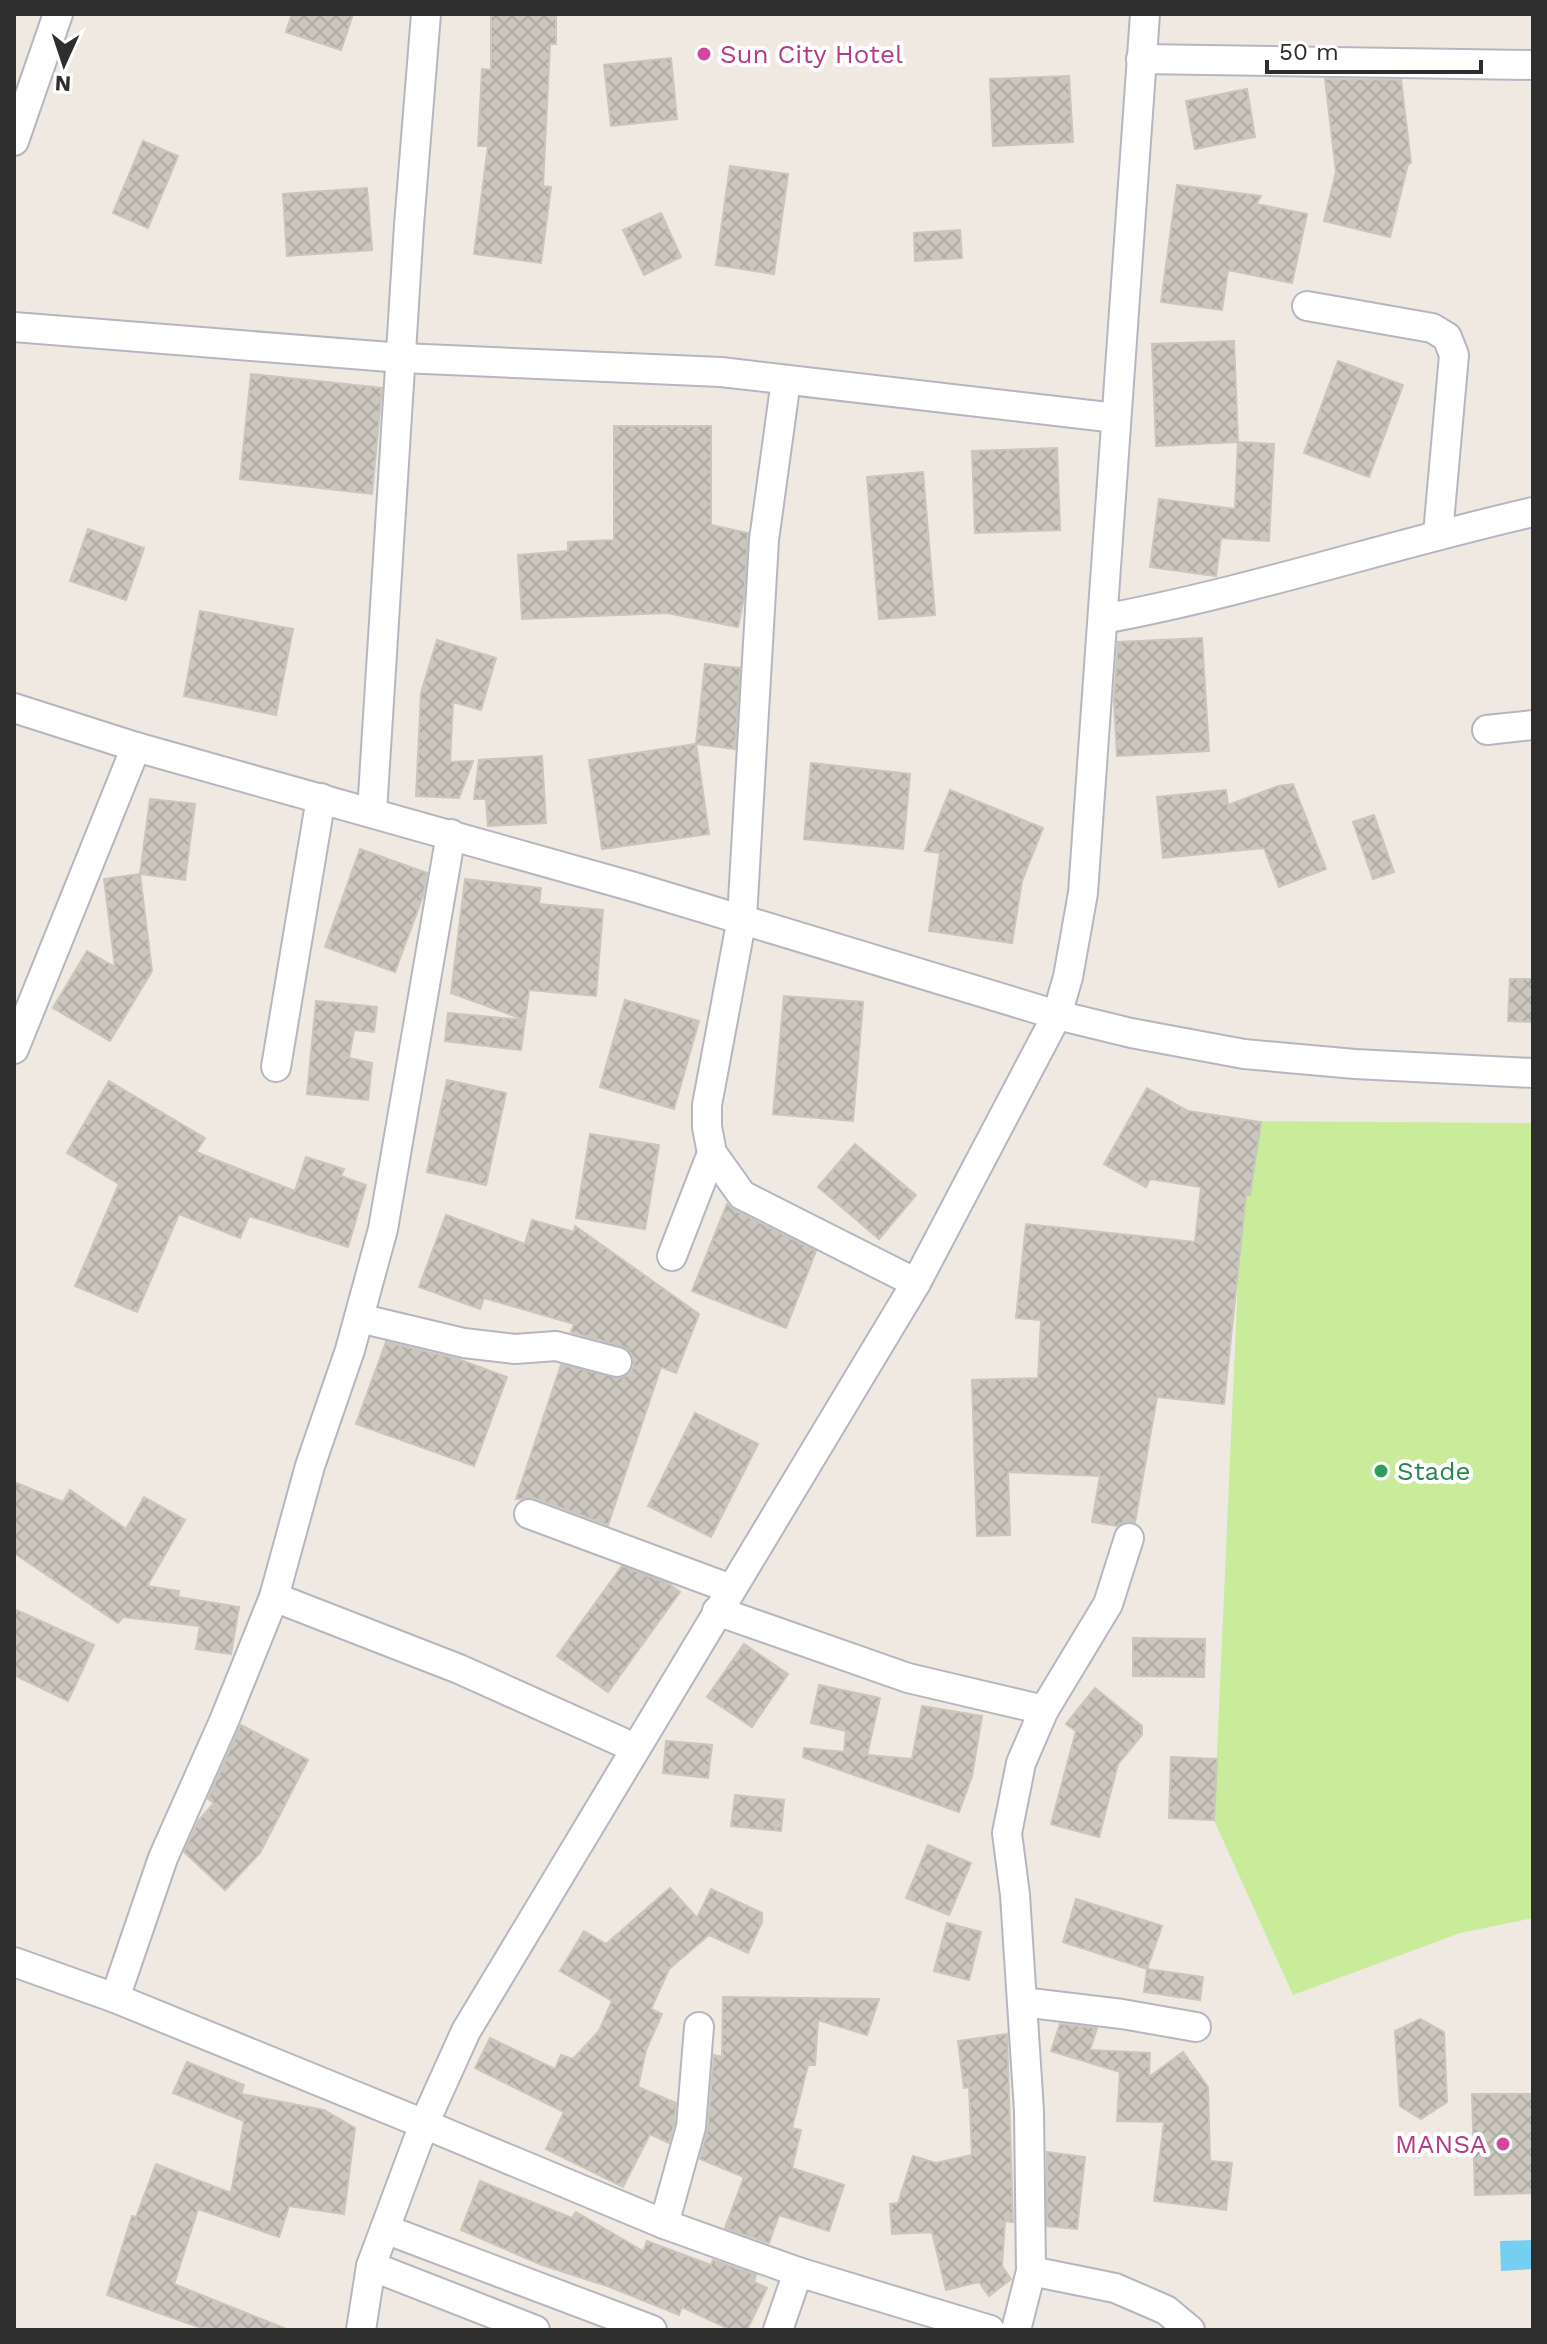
<svg xmlns="http://www.w3.org/2000/svg" width="1547" height="2344" viewBox="0 0 1547 2344" font-family="'Work Sans',sans-serif">
<style>
.pitch{fill:#c9ec9a}
.water{fill:#75cff0}
.building{fill:url(#building-cross-hatch);stroke:#cbc5ba;stroke-width:2}
.lines{fill:none;stroke-linecap:round;stroke-linejoin:round}
.minor-casing{stroke:#b4b7c1;stroke-width:32}
.minor{stroke:#fff;stroke-width:28}
.hotel-dot{fill:#d1479c;stroke:#fff;stroke-width:3}
.leisure-dot{fill:#2e9e5b;stroke:#fff;stroke-width:3}
.labels{text-anchor:middle;stroke-width:8;stroke-linejoin:round;paint-order:stroke}
.hotel-label{font-size:26px;fill:#b23c85;stroke:#fff;text-anchor:start}
.leisure-label{font-size:26px;fill:#27864d;stroke:#fff;text-anchor:start}
</style>
<defs>
<pattern id="building-cross-hatch" width="8" height="8" patternUnits="userSpaceOnUse" patternTransform="scale(2)"><rect width="8" height="8" fill="#cbc7bf"/><path d="M0 0l8 8M0 8l8-8" fill="none" stroke="#afaba4"/></pattern>
</defs>
<rect width="100%" height="100%" fill="#efe9e1"/>
<!-- pitch -->
<path class="pitch" d="M1245 1121 1533 1123V1918L1460 1933 1293 1995 1214 1820Z"/>
<!-- water -->
<path class="water" d="M1533 2240V2269L1501 2271 1500 2241Z"/>
<!-- building -->
<g class="building">
<path d="M292 14H353L341 50 286 32Z"/>
<path d="M491 14H556V44H550L543 186 551 187 541 263 474 254 488 146H478L482 69 491 70Z"/>
<path d="M671 58 677 119 611 126 604 65Z"/>
<path d="M1069 76 1073 142 993 146 990 79Z"/>
<path d="M1325 79 1401 80 1411 163 1408 164 1390 237 1324 221 1336 172Z"/>
<path d="M1247 89 1255 137 1195 149 1186 101Z"/>
<path d="M143 141 178 156 148 228 113 213Z"/>
<path d="M730 166 788 174 774 274 716 265Z"/>
<path d="M1177 185 1261 196 1256 204 1307 214 1292 283 1228 270 1222 310 1161 302Z"/>
<path d="M367 188 372 250 287 256 283 194Z"/>
<path d="M661 213 681 257 644 275 623 230Z"/>
<path d="M960 230 962 258 915 261 914 233Z"/>
<path d="M1234 341 1238 442 1156 446 1152 344Z"/>
<path d="M1338 361 1403 385 1369 477 1304 453Z"/>
<path d="M251 374 382 388 372 494 240 479Z"/>
<path d="M614 426H711V525L748 533 744 598 738 627 667 613 522 619 518 555 568 551V542L614 540Z"/>
<path d="M1238 442 1274 444 1269 541 1221 538 1216 576 1150 567 1159 499 1235 509Z"/>
<path d="M1057 448 1060 530 975 533 972 451Z"/>
<path d="M923 472 935 615 879 619 867 477Z"/>
<path d="M88 529 144 548 126 600 70 581Z"/>
<path d="M200 611 293 629 276 715 184 696Z"/>
<path d="M1202 638 1209 751 1117 756 1114 700 1118 642Z"/>
<path d="M437 640 496 658 481 710 453 702 450 762 473 761 459 798 416 796 421 693Z"/>
<path d="M705 664 740 668 735 749 696 744Z"/>
<path d="M696 744 709 834 602 849 589 760Z"/>
<path d="M542 756 546 823 488 826 486 799H474L479 760Z"/>
<path d="M811 763 910 774 903 849 804 839Z"/>
<path d="M1293 784 1326 869 1279 887 1264 848 1163 858 1157 797 1226 790 1228 805 1278 786Z"/>
<path d="M950 790 1043 828 1022 881 1012 943 929 931 940 853 925 851Z"/>
<path d="M150 799 195 804 185 880 140 874Z"/>
<path d="M1374 815 1394 872 1373 879 1353 822Z"/>
<path d="M360 849 427 873 423 896 395 972 325 947Z"/>
<path d="M140 874 152 971 110 1041 53 1008 87 951 115 967 104 879Z"/>
<path d="M465 879 541 888 539 904 603 910 596 996 529 990 525 1020 451 993Z"/>
<path d="M1510 979H1533V1022L1508 1021Z"/>
<path d="M784 996 863 1002 853 1121 773 1114Z"/>
<path d="M625 1000 699 1021 674 1109 600 1087Z"/>
<path d="M316 1001 377 1007 374 1032 354 1030 349 1058 372 1063 368 1100 307 1094Z"/>
<path d="M448 1013 525 1020 521 1050 445 1041Z"/>
<path d="M447 1080 506 1093 486 1185 427 1172Z"/>
<path d="M109 1081 205 1138 196 1152 295 1191 306 1157 344 1169 341 1176 366 1185 348 1247 249 1216 240 1238 179 1214 137 1312 75 1286 119 1184 67 1153Z"/>
<path d="M1147 1088 1188 1111 1261 1122 1250 1195 1246 1194 1224 1404 1157 1397 1135 1522 1126 1521 1117 1526 1092 1522 1100 1476 1008 1472 1010 1535 977 1536 972 1380 1038 1378 1041 1320 1016 1318 1026 1224 1195 1242 1201 1187 1150 1179 1146 1187 1104 1164Z"/>
<path d="M590 1134 659 1145 645 1229 576 1218Z"/>
<path d="M855 1144 916 1195 879 1239 818 1187Z"/>
<path d="M727 1204 734 1210 816 1251 786 1328 692 1291Z"/>
<path d="M446 1215 525 1244 532 1220 574 1232 575 1226 699 1314 676 1373 661 1367 608 1525 535 1498 516 1499 561 1365 621 1378 630 1373 634 1366 633 1357 628 1349 621 1346 571 1332 574 1324 484 1298 480 1309 419 1287Z"/>
<path d="M386 1342 458 1359 507 1377 474 1466 356 1424Z"/>
<path d="M695 1413 758 1444 711 1537 648 1506Z"/>
<path d="M14 1482 63 1502 70 1490 126 1529 144 1497 185 1520 147 1586 179 1591 178 1597 239 1607 231 1654 196 1649 200 1626 123 1617 118 1623 14 1553Z"/>
<path d="M622 1566 669 1584 680 1592 608 1692 557 1656Z"/>
<path d="M14 1609 94 1645 68 1701 14 1675Z"/>
<path d="M1133 1638 1205 1639 1204 1677 1133 1676Z"/>
<path d="M744 1644 788 1674 752 1727 707 1697Z"/>
<path d="M819 1685 880 1698 867 1755 912 1759 922 1706 982 1716 972 1776 959 1812 803 1757 804 1748 844 1752 846 1731 811 1723Z"/>
<path d="M1095 1688 1142 1726V1735L1118 1764 1099 1837 1051 1824 1076 1731 1066 1724Z"/>
<path d="M241 1725 308 1760 260 1853 225 1890 184 1852 199 1820 214 1803 208 1799Z"/>
<path d="M666 1741 712 1745 708 1778 663 1773Z"/>
<path d="M1171 1757 1217 1759 1214 1820 1169 1818Z"/>
<path d="M735 1795 784 1800 781 1831 731 1826Z"/>
<path d="M928 1845 971 1863 949 1915 906 1898Z"/>
<path d="M670 1888 697 1918 711 1889 762 1913V1922L748 1953 709 1935 669 1969 651 2009 662 2014 646 2050 638 2087 676 2103 674 2124 669 2143 650 2134 623 2187 546 2149 564 2112 475 2068 490 2038 555 2069 561 2055 573 2059 599 2031 612 2001 560 1971 584 1931 606 1944Z"/>
<path d="M1076 1899 1162 1926 1147 1969 1063 1942Z"/>
<path d="M947 1923 981 1932 969 1980 934 1971Z"/>
<path d="M1147 1969 1203 1977 1200 2000 1144 1992Z"/>
<path d="M723 1997 879 1999 867 2035 818 2020 815 2065H808L792 2128 801 2130 792 2168 844 2185 829 2231 779 2215 769 2243 725 2228 744 2177 700 2159 708 2128 714 2055 722 2057Z"/>
<path d="M1420 2019 1444 2032 1447 2102 1421 2119 1400 2106 1395 2031Z"/>
<path d="M1060 2024 1097 2028 1090 2050 1150 2053 1149 2077 1183 2052 1208 2087 1210 2161 1232 2163 1226 2210 1154 2201 1164 2122 1117 2121 1120 2072 1051 2051Z"/>
<path d="M1007 2034 1013 2222 1005 2221 1002 2266 1011 2279 989 2296 979 2282 946 2290 932 2232 892 2234 890 2204 898 2203 913 2156 936 2163 972 2155 969 2087 964 2088 958 2041Z"/>
<path d="M187 2062 244 2085 241 2094 324 2110 355 2128 344 2214 289 2206 279 2237 198 2209 174 2284 289 2330H207L107 2295 132 2216 136 2217 156 2164 231 2193 244 2121 173 2093Z"/>
<path d="M1472 2094H1533V2193L1475 2195Z"/>
<path d="M1047 2152 1085 2157 1077 2229 1047 2226Z"/>
<path d="M480 2181 572 2218 576 2212 643 2251 647 2241 711 2265 713 2260 756 2275 754 2282 767 2288 747 2330H731L682 2307 679 2315 610 2287 542 2265 461 2230Z"/>
</g>
<g class="lines">
<defs>
<g id="minor">
<path d="M1141 59 1533 65"/>
<path d="M14 141 58 14"/>
<path d="M1307 306 1432 328 1447 337 1454 355 1438 534"/>
<path d="M14 327 402 358 721 372 1116 418"/>
<path d="M786 380 764 540 742 918 707 1105V1127L712 1153 742 1195 916 1283"/>
<path d="M1103 619C1248 592 1389 545 1533 512"/>
<path d="M14 708 136 747 634 887 1057 1015 1131 1033 1244 1054 1355 1064 1533 1073"/>
<path d="M1487 730 1533 725"/>
<path d="M372 812 409 225 426 14"/>
<path d="M14 1049 136 747"/>
<path d="M276 1067 321 798"/>
<path d="M672 1256 712 1153"/>
<path d="M359 1318 464 1343 515 1349 556 1346 617 1362"/>
<path d="M529 1514 731 1589"/>
<path d="M274 1597 459 1669 635 1748"/>
<path d="M717 1611 908 1678 1044 1710"/>
<path d="M14 1962 115 1998 424 2124 466 2031 916 1283 1057 1015 1068 977 1083 893 1145 14"/>
<path d="M115 1998 163 1858 224 1721 274 1597 310 1466 350 1350 383 1229 451 834"/>
<path d="M1022 2002 1122 2014 1196 2027"/>
<path d="M664 2224 691 2127 699 2027"/>
<path d="M385 2229 652 2330"/>
<path d="M371 2266 535 2330"/>
<path d="M1031 2271 1115 2288 1166 2310 1190 2330"/>
<path d="M361 2330 371 2266 424 2124 664 2224 798 2272 990 2330"/>
<path d="M778 2330 798 2272"/>
<path d="M1016 2330 1031 2271 1029 2111 1015 1895 1007 1833 1021 1763 1044 1710 1108 1604 1129 1538"/>
</g>
</defs>
<!-- minor casing -->
<use href="#minor" class="minor-casing"/>
<!-- minor -->
<use href="#minor" class="minor"/>
</g>
<!-- markers -->
<g class="hotel-dot">
<circle cx="704" cy="54" r="8"/>
<circle cx="1503" cy="2144" r="8"/>
</g>
<circle class="leisure-dot" cx="1381" cy="1471" r="8"/>
<g class="labels">
<!-- hotel labels -->
<g class="hotel-label">
<text x="720" y="63">Sun City Hotel</text>
<text x="1487" y="2153" text-anchor="end">MANSA</text>
</g>
<!-- leisure labels -->
<g class="leisure-label">
<text x="1397" y="1480">Stade</text>
</g>
</g>
<!-- border -->
<rect width="1547" height="2344" fill="none" stroke="#2e2e2e" stroke-width="32"/>
<!-- north arrow -->
<g transform="translate(64 64) rotate(183)" stroke="#ffffff" stroke-width="6" paint-order="stroke">
<path d="M0-6L14 30L0 20L-14 30Z" fill="#2e2e2e"/>
<text y="-12" font-size="22" font-weight="bold" text-anchor="middle" fill="#2e2e2e">N</text>
</g>
<!-- scale -->
<path d="M1267 60v12h214v-12" fill="none" stroke="#2e2e2e" stroke-width="4"/>
<text x="1279" y="60" font-size="24" fill="#2e2e2e" stroke="#ffffff" stroke-width="6" paint-order="stroke">50 m</text>
</svg>
